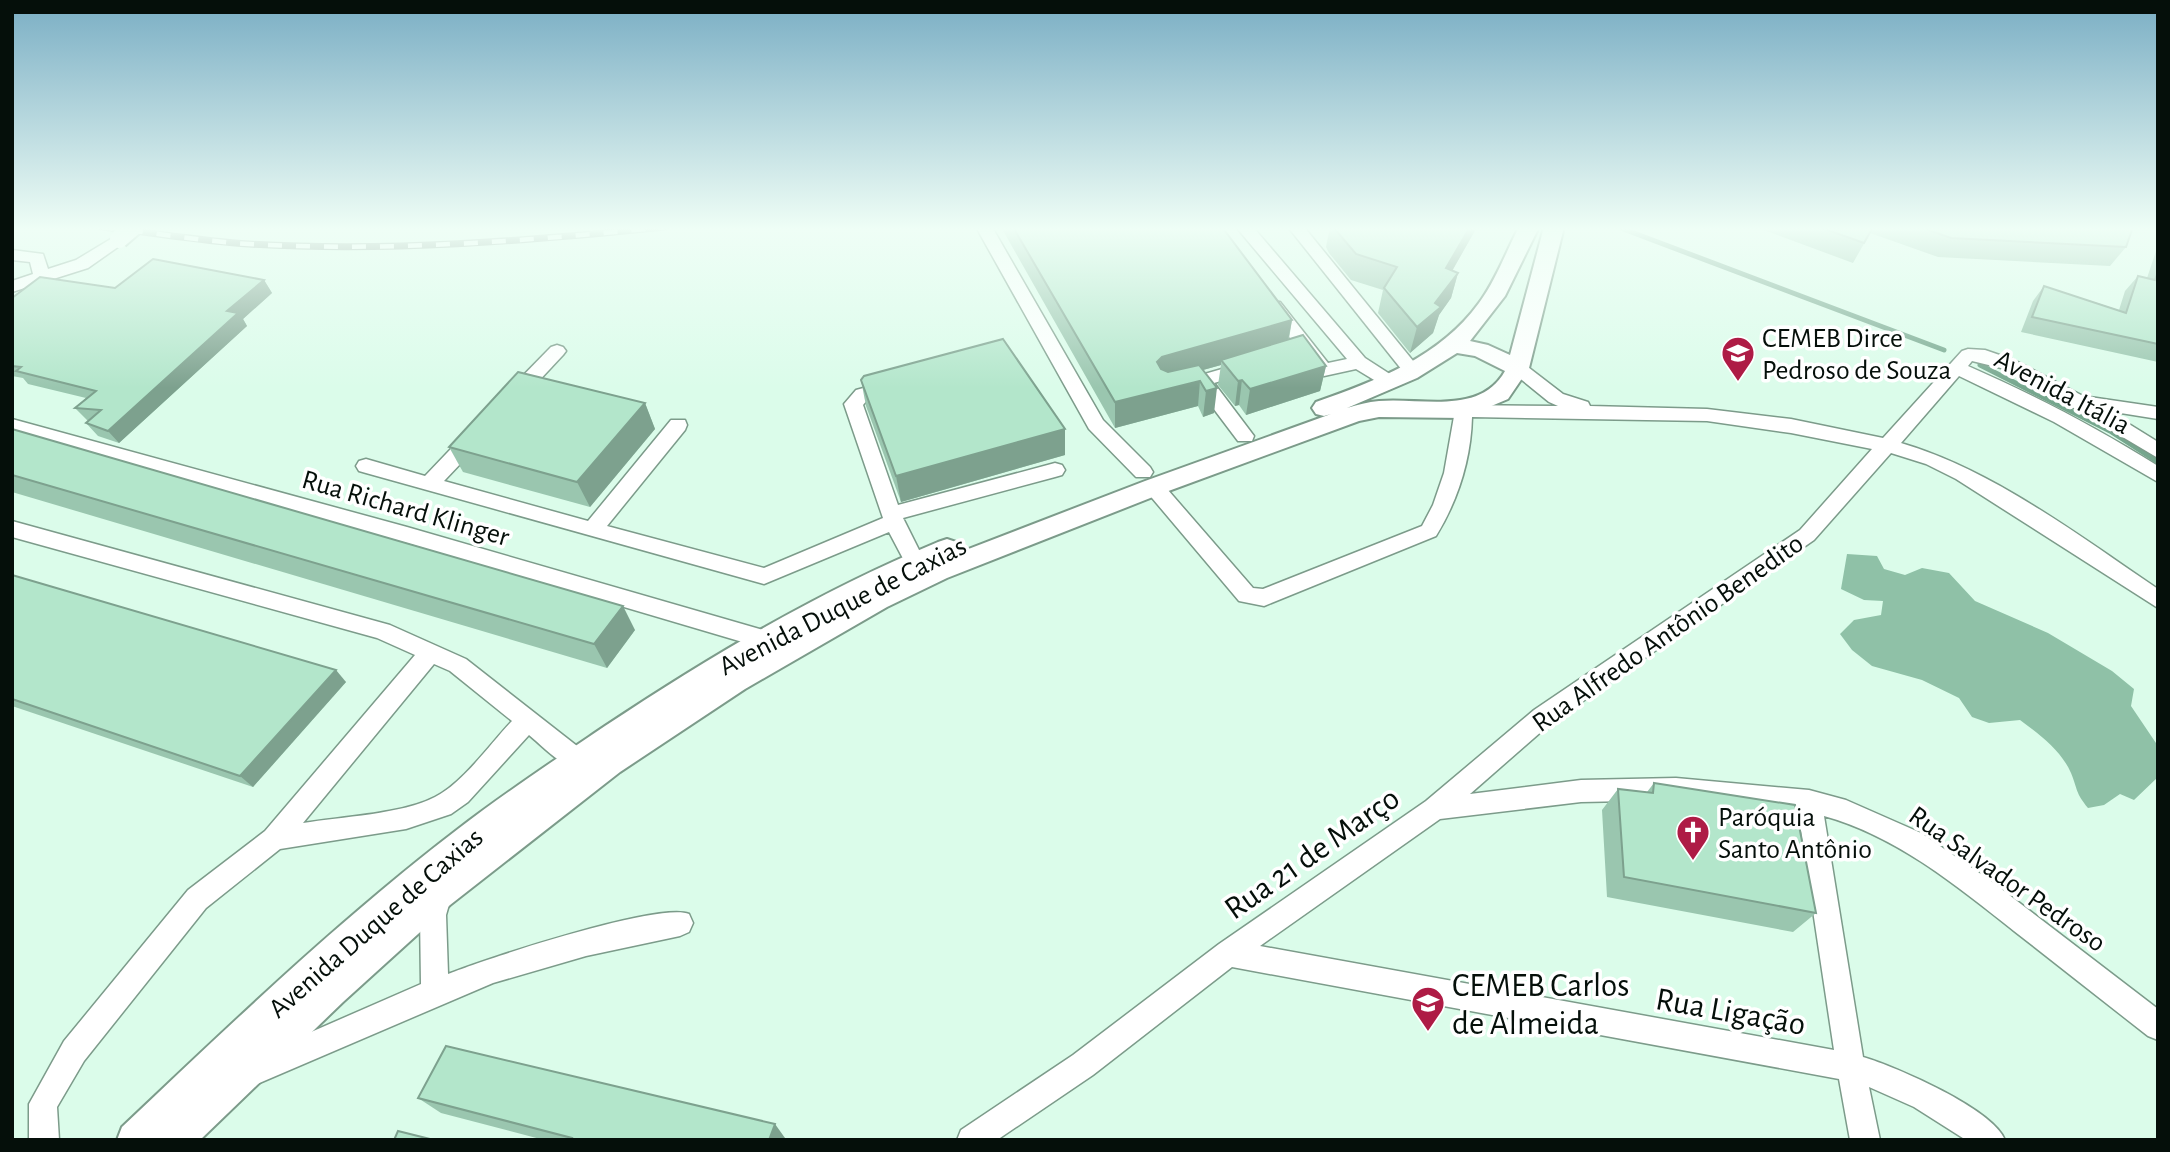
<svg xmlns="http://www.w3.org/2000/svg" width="2170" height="1152" viewBox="0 0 2170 1152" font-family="'Alegreya Sans',sans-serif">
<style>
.forest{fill:#8fc1a7}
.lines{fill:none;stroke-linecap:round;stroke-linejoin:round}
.stream{stroke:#75a68d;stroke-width:5}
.minor-casing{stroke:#7c9b8a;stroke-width:3}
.major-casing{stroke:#7c9b8a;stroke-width:4}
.minor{fill:#fff;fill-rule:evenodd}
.major{fill:#fff;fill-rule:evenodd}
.rail-casing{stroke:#677b70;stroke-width:7}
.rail{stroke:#fff;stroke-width:4.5;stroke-dasharray:14;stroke-linecap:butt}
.minor-bridge-casing{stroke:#7c9b8a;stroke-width:22;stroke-linecap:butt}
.minor-bridge{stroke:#fff;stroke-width:18}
.wall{fill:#9ac6af}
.shaded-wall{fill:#7da18e}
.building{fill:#b3e6cb;stroke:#7da18e;stroke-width:2}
.labels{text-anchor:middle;stroke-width:7;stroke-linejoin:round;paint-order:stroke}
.poi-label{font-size:28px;fill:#050f0a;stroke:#fff;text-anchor:start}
.street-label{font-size:28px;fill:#050f0a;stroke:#fff}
.near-street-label{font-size:33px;fill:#050f0a;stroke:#fff}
.near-poi-label{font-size:33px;fill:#050f0a;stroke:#fff;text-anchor:start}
</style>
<rect width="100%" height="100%" fill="#dbfcea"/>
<!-- forest -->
<path class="forest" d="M1847 554 1877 556 1884 569 1905 575 1922 568 1949 573 1975 601 2048 633 2112 671 2134 689 2131 706 2158 746V777L2134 800 2120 794 2104 805 2088 808C2075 792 2078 790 2071 773 2061 750 2039 734 2020 720L1989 723 1972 717 1959 698 1922 680 1872 666 1852 650 1840 634 1854 620 1881 615 1883 601 1864 600 1841 589Z"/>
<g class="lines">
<!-- stream -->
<g class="stream">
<path d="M1618 227 1944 350"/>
<path d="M1980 365 2110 431 2158 462"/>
</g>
<defs>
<g id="minor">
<path d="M976 227H992L1103 420 1150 467 1153 472 1150 477H1136L1089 429Z"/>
<path d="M1236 227H1253L1365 358 1396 378 1399 382 1396 386H1384L1356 369 1324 376 1318 374 1268 310 1265 306 1268 302H1280L1328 363 1347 359Z"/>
<path d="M1288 227H1304L1418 367 1421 371 1418 375H1406Z"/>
<path d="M119 234 125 236 127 239 125 242 88 268 12 292V281L33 274 30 262 12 260V250L43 254 48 269 76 260Z"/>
<path d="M557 345 563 347 566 351 563 355 520 401H506L504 397 506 393 551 347Z"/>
<path d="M1968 349 1985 350 2014 360 2083 396 2158 407V419L2108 411 2158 442V458L2028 381 2001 368 1972 361 1968 366C2034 395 2097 428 2158 466V482L2054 422 1959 376 1901 443C1993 470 2078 535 2158 589V608L1956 479 1926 464 1891 453 1814 540 1550 724 1470 794 1581 780 1676 778 1809 790 1846 800 1921 833 1991 881 2158 1009V1040L2148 1036C2103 1001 2059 966 2014 931 1956 885 1896 836 1824 816L1863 1057C1897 1067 1993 1109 2005 1140H1966L1914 1107 1869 1087 1880 1140H1850L1839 1079 1232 967 1093 1075 997 1140H957L961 1130 1073 1055 1219 944 1426 801 1534 710 1800 530 1872 449 1791 433 1707 421 1472 417C1471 459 1458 500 1436 536L1264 606 1239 601 1147 492 1144 487 1147 482 1154 480 1161 482 1253 588 1263 589 1422 526 1433 505 1444 473 1456 405 1558 406 1549 402 1512 372 1509 368 1512 364H1524L1563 394 1588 402 1590 406 1707 409 1791 419 1883 438 1962 351ZM1676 800 1798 811 1834 1050 1260 946 1440 819 1581 802Z"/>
<path d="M1246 362 1255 368 1252 372 1214 383 1254 436 1252 441H1238L1198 388 1183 392 1177 390 1174 386 1177 382Z"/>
<path d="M889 381 895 383 898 387 895 391 868 399 863 405 898 505 1055 463 1062 465 1065 470 1062 475 1055 477 903 518 925 562 922 568 915 570 908 568 889 532 764 584 366 473 359 471 356 466 359 461 366 459 425 476 467 432H481L483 437 481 442 444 481 588 521 671 420H685L687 425 685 430 607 526 764 568 883 518 844 404 856 390Z"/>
<path d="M12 419 407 527 763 630 771 633 783 652 780 658C766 663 763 656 756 646L407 543 12 432Z"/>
<path d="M12 521 390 625 466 659 586 753 590 760 586 767C567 774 544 747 529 735L468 802 451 814 406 829 280 849 206 908 84 1061 57 1107 59 1140H29V1104L64 1041 188 890 265 831 415 655 377 638 12 537ZM434 664 450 671 512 721C490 744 463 783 435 797 403 814 340 817 303 823Z"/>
<path d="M439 882 448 885 452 894 446 915 448 974C485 959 659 902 689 914L693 923 689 932 680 936 586 956 493 983 257 1084 247 1080 243 1070 247 1060 421 984 420 915 430 885Z"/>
</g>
<path id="major" d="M1519 227H1539L1505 296 1470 341 1488 345 1510 355 1544 227H1564L1529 368 1508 399 1463 418 1379 417 1359 421 1163 493 947 578 887 607 745 689 620 772 450 905 343 1002 200 1140H117L122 1127C231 1024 339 920 458 829 506 792 556 759 605 726 712 655 820 591 938 542L947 539 956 542 960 549 958 553 1145 481 1331 414 1324 416 1316 414 1312 408 1316 402C1376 381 1440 357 1479 303 1496 280 1506 252 1519 227ZM1457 353 1475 356 1505 371C1480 416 1420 397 1379 401 1368 402 1357 405 1347 408L1417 378Z"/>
</defs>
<!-- minor casing -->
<use href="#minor" class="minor-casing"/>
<!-- major casing -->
<use href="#major" class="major-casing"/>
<!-- minor -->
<use href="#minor" class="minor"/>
<!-- major -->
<use href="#major" class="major"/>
<defs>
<path id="rail" d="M101 227C150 232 200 241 249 244 388 252 527 241 665 227"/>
</defs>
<!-- rail casing -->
<use href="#rail" class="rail-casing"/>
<!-- rail -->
<use href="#rail" class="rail"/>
<defs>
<path id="minor-bridge" d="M119 239 133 227"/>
</defs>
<!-- minor-bridge casing -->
<use href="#minor-bridge" class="minor-bridge-casing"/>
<!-- minor-bridge -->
<use href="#minor-bridge" class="minor-bridge"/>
</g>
<!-- wall -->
<g class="wall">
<path d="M1001 227H1222L1292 320 1289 339 1326 366 1320 391 1246 415 1239 405 1235 406 1218 385 1221 365 1203 370 1214 413 1203 417 1198 406 1115 428Z"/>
<path d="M1330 227H1477L1452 271 1458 273 1451 298 1439 315 1433 333 1410 353 1378 313 1383 290 1351 280 1329 253 1326 247Z"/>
<path d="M1762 227H2133L2126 247 2110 266 1938 257 1870 233 1853 263 1761 229Z"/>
<path d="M2158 245V362L2021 332 2033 301 2044 286 2119 310 2125 291 2138 276 2147 278Z"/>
<path d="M264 280 272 293 243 319 247 326 119 443 98 436 86 423 88 421 75 408 86 398 28 384 23 378 12 376V298L115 288Z"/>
<path d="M861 380 1065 429V455L901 502 866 406Z"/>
<path d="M645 403 655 429 590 507 463 472 449 447Z"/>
<path d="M12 429 635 630 607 668 12 492Z"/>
<path d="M12 575 346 682 253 787 12 706Z"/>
<path d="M1654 783 1816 913 1793 932 1607 897 1602 810 1618 789 1647 792Z"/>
<path d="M418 1098 785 1138V1140H544L441 1113Z"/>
</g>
<!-- shaded-wall -->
<g class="shaded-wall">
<path d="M1470 227H1477L1439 294 1446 268Z"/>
<path d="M1458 273 1451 298 1439 315 1433 333 1410 353 1417 327Z"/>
<path d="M264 280 272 293 243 319 247 326 119 443 108 431 227 311Z"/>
<path d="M1292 320 1287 346 1221 360V365L1160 382 1157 362 1162 357Z"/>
<path d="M1326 366 1320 391 1246 415 1250 389Z"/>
<path d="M1242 380 1239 405 1235 406 1238 381Z"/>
<path d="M1200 381 1198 406 1115 428V402Z"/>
<path d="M1217 388 1214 413 1203 417 1206 391Z"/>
<path d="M645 403 655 429 590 507 577 482Z"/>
<path d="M1065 429V455L901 502 896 476Z"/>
<path d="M623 606 635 630 607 668 594 644Z"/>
<path d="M336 670 346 682 253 787 240 776Z"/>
<path d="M775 1124 785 1138V1140H769Z"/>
</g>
<!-- building -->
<g class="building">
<path d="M1013 227H1222L1292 320 1162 357 1157 362 1161 369 1168 372 1199 365 1217 388 1206 391 1200 381 1115 402Z"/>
<path d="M1333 227H1470L1446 268 1458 273 1435 303 1441 307 1417 327 1384 288 1397 267 1356 254Z"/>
<path d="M1819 227H1873L1864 243Z"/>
<path d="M1920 227H2133L2126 247 1951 238Z"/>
<path d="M153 259 264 280 227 311 238 313 108 431 86 423 101 410 75 408 96 391 16 371 21 367 12 366V298L40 277 115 288Z"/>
<path d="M2158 271V344L2032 317 2044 286 2126 313 2138 276 2155 280Z"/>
<path d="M1303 335 1326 366 1250 389 1242 380 1238 381 1221 360Z"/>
<path d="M1003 339 1065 429 896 476 861 380 864 376Z"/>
<path d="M518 372 645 403 577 482 449 447Z"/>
<path d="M12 429 623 606 594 644 12 475Z"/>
<path d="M12 575 336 670 240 776 12 699Z"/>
<path d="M1654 783 1795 805 1816 913 1624 877 1618 789 1653 793Z"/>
<path d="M446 1046 775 1124 769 1140H571L572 1138 418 1098Z"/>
<path d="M398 1131 434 1140H394Z"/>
</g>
<!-- sky -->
<linearGradient id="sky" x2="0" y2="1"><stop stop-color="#7aaec4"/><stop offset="0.59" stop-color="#effef6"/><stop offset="1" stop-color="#effef6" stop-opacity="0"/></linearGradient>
<rect width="2170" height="388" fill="url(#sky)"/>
<!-- icons -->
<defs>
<symbol id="school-pin" viewBox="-11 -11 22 30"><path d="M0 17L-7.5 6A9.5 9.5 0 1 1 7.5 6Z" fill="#ae1b45" stroke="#fff"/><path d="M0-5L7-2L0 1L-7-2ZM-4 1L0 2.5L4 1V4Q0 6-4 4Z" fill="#fff"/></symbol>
<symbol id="church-pin" viewBox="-11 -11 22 30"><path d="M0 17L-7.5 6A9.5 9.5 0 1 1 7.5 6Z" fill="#ae1b45" stroke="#fff"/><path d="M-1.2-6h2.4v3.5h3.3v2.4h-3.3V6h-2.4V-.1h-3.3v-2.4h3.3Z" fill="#fff"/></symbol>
</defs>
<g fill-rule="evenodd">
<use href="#school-pin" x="1719" y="334" width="38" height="52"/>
<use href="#church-pin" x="1674" y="813" width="38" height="52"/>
<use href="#school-pin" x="1409" y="984" width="38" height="52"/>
</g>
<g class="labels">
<!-- poi labels -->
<g class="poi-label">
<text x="1762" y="347">CEMEB Dirce<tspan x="1762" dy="32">Pedroso de Souza</tspan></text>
<text x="1718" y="826">Paróquia<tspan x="1718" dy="32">Santo Antônio</tspan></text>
</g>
<!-- street labels -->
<g class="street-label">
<text transform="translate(2063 391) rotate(28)" y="10">Avenida Itália</text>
<text transform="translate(406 507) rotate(16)" y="10">Rua Richard Klinger</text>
<text transform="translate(842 605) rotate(-27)" y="10">Avenida Duque de Caxias</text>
<text transform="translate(1667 632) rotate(-35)" y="10">Rua Alfredo Antônio Benedito</text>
<text transform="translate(2008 878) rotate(35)" y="10">Rua Salvador Pedroso</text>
<text transform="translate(375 922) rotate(-41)" y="10">Avenida Duque de Caxias</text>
</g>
<!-- near-street labels -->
<g class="near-street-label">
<text transform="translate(1311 852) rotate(-35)" y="12">Rua 21 de Março</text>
<text transform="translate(1731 1010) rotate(10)" y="12">Rua Ligação</text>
</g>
<!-- near-poi labels -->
<g class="near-poi-label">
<text x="1452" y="996">CEMEB Carlos<tspan x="1452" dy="38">de Almeida</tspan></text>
</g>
</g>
<!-- border -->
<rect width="2170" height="1152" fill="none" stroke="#050f0a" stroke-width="28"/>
</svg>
